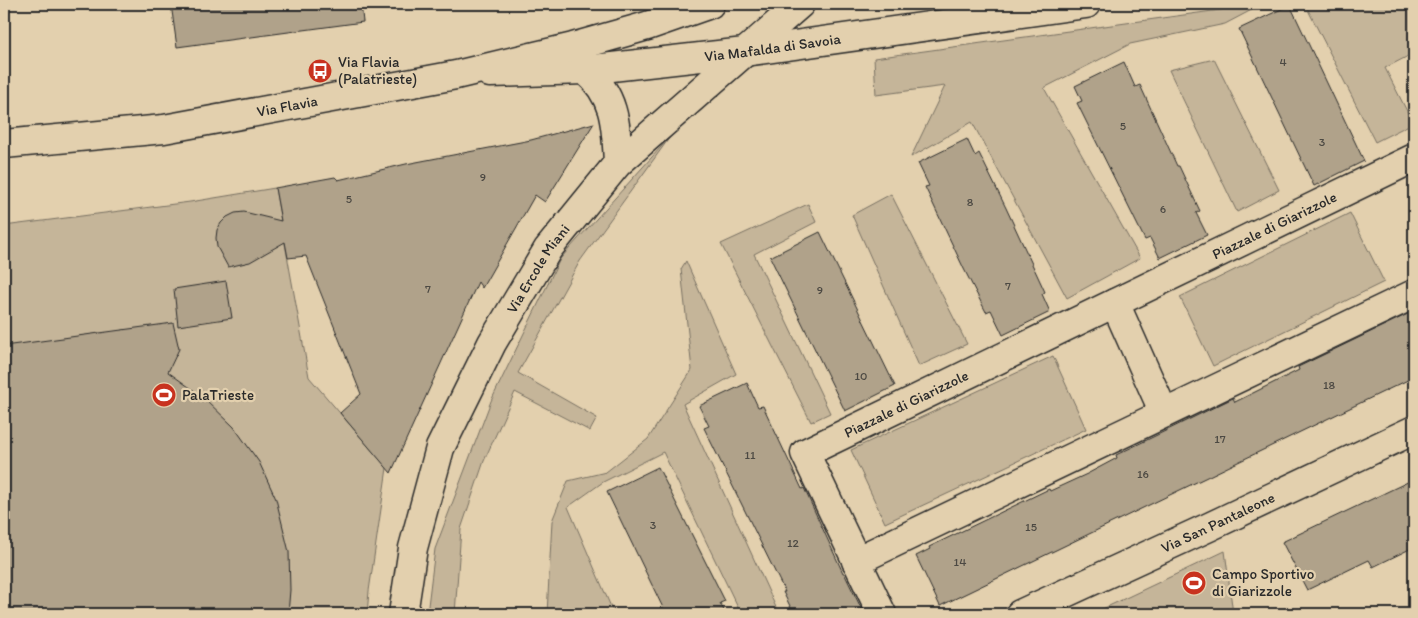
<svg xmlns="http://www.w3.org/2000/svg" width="1418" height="618" viewBox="0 0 1418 618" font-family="Itim,sans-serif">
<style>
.green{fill:#c5b599;stroke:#787062}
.building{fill:#b0a28a;stroke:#2b2b2b}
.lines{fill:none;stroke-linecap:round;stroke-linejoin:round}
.street-casing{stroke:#2b2b2b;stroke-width:31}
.secondary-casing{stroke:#2b2b2b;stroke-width:31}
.primary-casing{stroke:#2b2b2b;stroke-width:31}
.street{stroke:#e3d0ae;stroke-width:28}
.secondary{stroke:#e3d0ae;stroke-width:28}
.primary{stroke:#e3d0ae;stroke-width:28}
.labels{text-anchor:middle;stroke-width:4.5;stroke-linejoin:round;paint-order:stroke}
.number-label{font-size:12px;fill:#4c4943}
.street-label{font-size:15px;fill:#2b2b2b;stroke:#e3d0ae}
.poi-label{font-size:15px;fill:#2b2b2b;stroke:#e3d0ae;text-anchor:start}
</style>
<rect width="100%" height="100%" fill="#e3d0ae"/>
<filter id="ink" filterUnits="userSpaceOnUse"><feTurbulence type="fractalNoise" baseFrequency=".02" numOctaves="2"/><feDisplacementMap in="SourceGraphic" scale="10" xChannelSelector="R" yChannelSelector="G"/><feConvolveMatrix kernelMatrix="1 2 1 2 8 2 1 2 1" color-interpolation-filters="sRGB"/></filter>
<g filter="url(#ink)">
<!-- green -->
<g class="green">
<path d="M1263 4 1225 24 1130 44 1044 88 1140 258 1067 298 972 122 911 157 945 86 876 95 874 58Z"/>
<path d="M1305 4H1414V53L1385 68 1413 123 1375 142Z"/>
<path d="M1214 59 1279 190 1237 212 1169 70Z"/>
<path d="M670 137 580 261 518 373 597 418 590 431 515 392 484 461 461 529 455 614H427L435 549 491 401 560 259Z"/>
<path d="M275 188 309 377 387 468 369 591 367 614H4V226L190 202Z"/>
<path d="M891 194 967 344 919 366 852 215Z"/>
<path d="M808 204 816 222 754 254 830 413 811 422 721 244Z"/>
<path d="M1350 213 1384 282 1213 366 1180 297Z"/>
<path d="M686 261 736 374 683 404 779 614H741L663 452 603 482 568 507 614 614H547L552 521 568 481 606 472 648 439 692 370 681 269Z"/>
<path d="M1053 356 1086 429 885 523 851 450Z"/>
<path d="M1225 551 1233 614H1092Z"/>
</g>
<!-- building -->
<g class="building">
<path d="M171 4H361L363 22 177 47Z"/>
<path d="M1290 5 1364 161 1314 186 1239 29Z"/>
<path d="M1124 62 1135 87 1140 85 1177 166H1179L1200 211 1196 213 1207 235 1160 258 1150 238 1145 240 1077 103 1082 101 1075 86Z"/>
<path d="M594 123 545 202 535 195 482 288 478 282 391 473 340 413 361 394 306 256 288 258 285 242 250 262 228 267 217 247 216 238 217 230 221 223 227 217 235 213 244 212 281 221 275 188 335 177 338 180 406 164 531 140Z"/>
<path d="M967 139 975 156 979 153 1006 208 1045 292 1042 294 1050 312 1003 335 991 310 986 312 964 269 925 187 929 186 918 163Z"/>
<path d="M820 232 895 386 845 411 770 257Z"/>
<path d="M226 281 232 318 178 326 174 289Z"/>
<path d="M1414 311V377L940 606 916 556 930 549 929 547 1049 489 1050 491 1087 474 1117 458 1116 455 1233 398 1235 402 1299 370 1298 367Z"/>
<path d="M173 323 179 349 168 372 203 397 234 427 259 462 276 499 289 552 290 590 288 614H4V346Z"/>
<path d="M747 383 758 407 763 406 802 489 804 488 843 573H844L864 614H794L783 592H785L704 428 709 426 699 406Z"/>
<path d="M658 467 725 601 720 603 726 614H666L607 492Z"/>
<path d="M1414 479V547L1373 567 1369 560 1307 590 1282 542Z"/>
</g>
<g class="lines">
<defs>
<g id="street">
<path d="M1115 303 1164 413"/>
<path d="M856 561 1414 294"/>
<path id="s1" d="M882 614 805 453 1414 158"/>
<path id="s2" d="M1020 614 1209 527 1414 430"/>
</g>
<g id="secondary">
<path d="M585 70C616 96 616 126 618 163"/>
<path id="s3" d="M490 73 585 70 745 52 1086 4"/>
<path id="s4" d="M403 614 413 548 440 448 492 343 548 249 618 163 800 4"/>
</g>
<g id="primary">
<path id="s5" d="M4 144 164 129 456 75 573 47 647 26 710 4"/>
</g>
</defs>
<!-- street casing -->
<use href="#street" class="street-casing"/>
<!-- secondary casing -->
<use href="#secondary" class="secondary-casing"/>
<!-- primary casing -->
<use href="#primary" class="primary-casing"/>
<!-- street -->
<use href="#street" class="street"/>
<!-- secondary -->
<use href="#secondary" class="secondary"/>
<!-- primary -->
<use href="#primary" class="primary"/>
</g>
</g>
<!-- icons -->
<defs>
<symbol id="bus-disc" viewBox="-11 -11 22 22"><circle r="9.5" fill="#c8321e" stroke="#e3d0ae"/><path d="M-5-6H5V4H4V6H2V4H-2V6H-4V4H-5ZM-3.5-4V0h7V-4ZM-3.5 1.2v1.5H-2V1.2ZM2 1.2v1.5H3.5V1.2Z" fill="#fff"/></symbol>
<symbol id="stadium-disc" viewBox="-11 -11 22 22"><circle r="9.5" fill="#c8321e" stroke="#e3d0ae"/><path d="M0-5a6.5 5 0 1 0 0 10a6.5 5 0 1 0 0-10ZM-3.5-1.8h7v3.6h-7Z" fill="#fff"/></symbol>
</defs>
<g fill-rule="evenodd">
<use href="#bus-disc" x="306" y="57" width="28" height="28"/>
<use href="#stadium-disc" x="150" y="381" width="28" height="28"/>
<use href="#stadium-disc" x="1180" y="569" width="28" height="28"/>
</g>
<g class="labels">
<!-- number labels -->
<g class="number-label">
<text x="1283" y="66">4</text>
<text x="1123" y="130">5</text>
<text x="1322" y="146">3</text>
<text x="483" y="181">9</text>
<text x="349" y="203">5</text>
<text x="970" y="206">8</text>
<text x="1163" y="213">6</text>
<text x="1008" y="290">7</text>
<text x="428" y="293">7</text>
<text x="820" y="294">9</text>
<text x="861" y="380">10</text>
<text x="1329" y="389">18</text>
<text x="1220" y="443">17</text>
<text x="750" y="459">11</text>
<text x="1143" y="478">16</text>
<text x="653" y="529">3</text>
<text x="1031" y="531">15</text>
<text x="793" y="547">12</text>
<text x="960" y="566">14</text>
</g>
<!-- street labels -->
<g class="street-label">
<text dy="5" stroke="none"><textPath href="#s3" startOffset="284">Via Mafalda di Savoia</textPath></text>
<text dy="5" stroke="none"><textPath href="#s5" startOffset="286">Via Flavia</textPath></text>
<text dy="5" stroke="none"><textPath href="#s1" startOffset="700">Piazzale di Giarizzole</textPath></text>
<text dy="5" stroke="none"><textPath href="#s4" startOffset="375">Via Ercole Miani</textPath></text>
<text dy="5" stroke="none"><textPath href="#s1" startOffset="291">Piazzale di Giarizzole</textPath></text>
<text dy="5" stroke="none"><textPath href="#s2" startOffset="218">Via San Pantaleone</textPath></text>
</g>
<!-- poi labels -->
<g class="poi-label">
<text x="338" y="67">Via Flavia<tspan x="338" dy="17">(Palatrieste)</tspan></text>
<text x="182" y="400">PalaTrieste</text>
<text x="1212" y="579">Campo Sportivo<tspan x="1212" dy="17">di Giarizzole</tspan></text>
</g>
</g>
<!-- margin -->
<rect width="1418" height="618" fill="none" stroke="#e3d0ae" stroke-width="20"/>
<rect x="10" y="10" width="1398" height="598" fill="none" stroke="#2b2b2b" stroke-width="2" filter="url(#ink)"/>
</svg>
